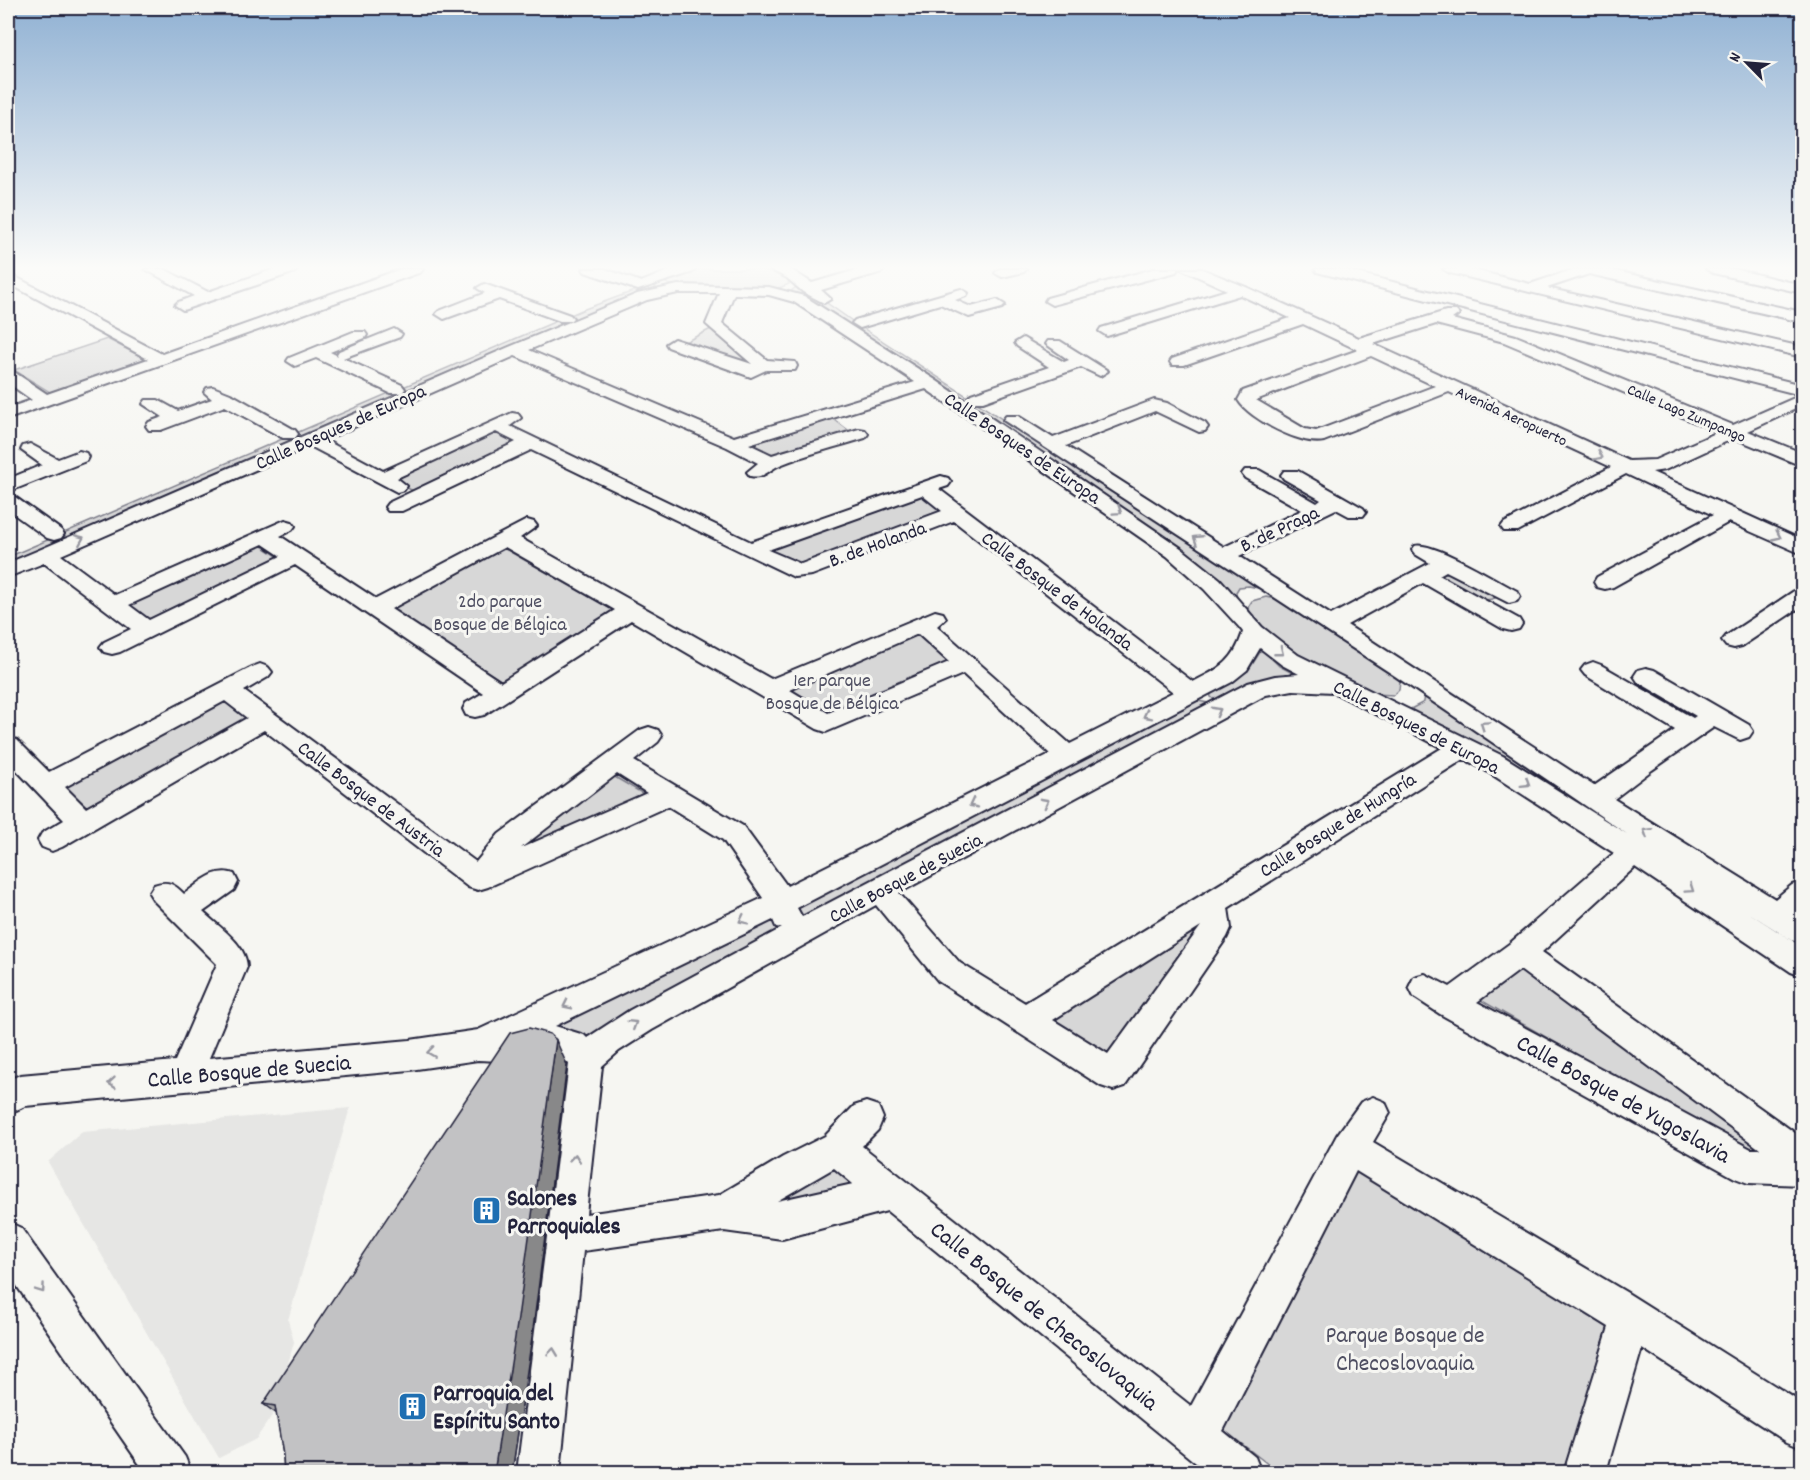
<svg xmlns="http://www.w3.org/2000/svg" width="1810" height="1480" viewBox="0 0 1810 1480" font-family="Dekko,sans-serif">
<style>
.built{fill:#e6e6e4}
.green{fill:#d7d7d7;stroke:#7c7c89;stroke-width:1.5}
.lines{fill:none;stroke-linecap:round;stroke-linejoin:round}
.minor-casing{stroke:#22223b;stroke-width:4}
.minor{fill:#f6f6f2;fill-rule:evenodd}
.wall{fill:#a7a7a9;stroke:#22223b;stroke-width:1.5}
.shaded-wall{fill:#888889;stroke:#22223b;stroke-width:1.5}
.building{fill:#c2c2c4;stroke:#22223b;stroke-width:1.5}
.oneway{stroke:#9797a0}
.labels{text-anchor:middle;stroke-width:6;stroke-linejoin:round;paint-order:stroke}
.far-street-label{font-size:16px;fill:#22223b;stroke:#f6f6f2}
.street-label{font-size:20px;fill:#22223b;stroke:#f6f6f2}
.park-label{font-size:20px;fill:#4f4f62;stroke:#f6f6f2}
.near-street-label{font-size:24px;fill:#22223b;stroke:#f6f6f2}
.near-poi-label{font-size:24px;font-weight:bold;fill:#22223b;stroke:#f6f6f2;text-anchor:start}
.near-park-label{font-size:24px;fill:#4f4f62;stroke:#f6f6f2}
</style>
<rect width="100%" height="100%" fill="#f6f6f2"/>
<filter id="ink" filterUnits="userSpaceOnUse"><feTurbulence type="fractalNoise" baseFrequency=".0167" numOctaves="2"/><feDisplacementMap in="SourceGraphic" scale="12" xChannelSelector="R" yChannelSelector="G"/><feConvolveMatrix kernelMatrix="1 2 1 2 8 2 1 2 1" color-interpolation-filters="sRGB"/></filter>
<g filter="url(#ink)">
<!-- built -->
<path class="built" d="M350 1108 288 1320 294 1342 275 1411 256 1439 219 1458 48 1162 82 1132Z"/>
<!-- green -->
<g class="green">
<path d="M699 269H761L787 278 789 284 779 288H678L666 283 667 280Z"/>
<path d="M800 284 858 325 1262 589 1249 586 1239 587 1236 592 1237 599 1184 552 1139 518 783 292 791 291Z"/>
<path d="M650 285 656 287 654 290 643 292 8 568V557L582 310Z"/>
<path d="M711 329 756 363 747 367 681 344Z"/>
<path d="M107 339 148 360 53 394 14 370Z"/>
<path d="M831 417 852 433 778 456 742 443Z"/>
<path d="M495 432 518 444 416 492 400 485 391 476Z"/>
<path d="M925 492 948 510 808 566 790 565 765 549Z"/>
<path d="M256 542 282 559 151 624 126 602Z"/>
<path d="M498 545 618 613 505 683 386 607Z"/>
<path d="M1446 568 1488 588 1495 598C1479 605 1448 587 1438 573Z"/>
<path d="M1266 597 1277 599 1393 674 1400 681 1399 690 1394 695 1374 694 1319 669 1283 647 1251 614 1248 607 1252 601Z"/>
<path d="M916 631 949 662 828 716 786 688Z"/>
<path d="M1262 649 1279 666 1298 676 1218 702 1211 697 1210 692 1214 689 1248 671Z"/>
<path d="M1425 693 1802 940V955L1575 805 1453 731 1405 712 1424 702Z"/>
<path d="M220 696 249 718 90 809 59 782Z"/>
<path d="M1193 700 1208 703 1209 708 803 917 797 913 796 905Z"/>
<path d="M608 773 647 796 521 852 530 832Z"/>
<path d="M772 919 777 924 779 932 589 1043 542 1024Z"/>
<path d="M1191 931 1198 935 1107 1061 1044 1021Z"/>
<path d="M1531 955 1780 1152 1755 1156 1477 998Z"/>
<path d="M835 1152 867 1188 783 1207 766 1198Z"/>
<path d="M1355 1170 1608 1327 1564 1472H1278L1224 1430Z"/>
</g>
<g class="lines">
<defs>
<g id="minor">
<path d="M145 269H164L208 292 275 269H297L295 272 183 310 175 305 178 302 194 296Z"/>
<path d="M401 269H423L421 272 8 419V408L32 400 8 383V371L14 372 47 394 148 359 8 283V273L162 354Z"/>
<path d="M583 269H605L641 282 673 269H695L693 272 638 290 585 272Z"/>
<path d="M769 269H790L812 283 860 269H884L882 272 821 290 831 299 824 303 803 292 787 278Z"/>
<path d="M999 269H1026L1024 272 1002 277 995 273Z"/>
<path d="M1153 269H1178L1176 272 1052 305 1045 301 1047 298Z"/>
<path d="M1181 269H1202L1246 287 1359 338 1446 311H1456L1459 314 1452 319 1516 336 1733 425 1801 395 1317 272 1315 269H1341L1802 385V406L1748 431 1802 453V466L1734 438 1665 470 1652 472 1802 540V554L1729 522 1613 587 1605 589 1597 587 1594 582 1597 577 1713 515 1626 474 1518 531H1504L1501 527 1504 523 1611 467 1449 392 1324 441C1302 446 1249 419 1238 400L1243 391 1358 350 1303 324 1184 365H1172L1170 362 1172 359 1290 318 1240 295 1113 334 1107 336 1099 331 1101 328 1227 290ZM1436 324 1504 342 1718 432 1655 460 1629 461 1373 344ZM1371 356 1435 386 1316 431 1305 429 1256 400Z"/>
<path d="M1443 269H1470L1530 284 1575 269H1606L1802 312V322L1589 274 1547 288 1802 347V357L1450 273Z"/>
<path d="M1706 269H1734L1802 285V293L1713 273Z"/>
<path d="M484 284 570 315 573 318 570 321H560L499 299 444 319 436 314 439 311 485 293 477 288Z"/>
<path d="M678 285 769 287 804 296 934 379 1181 548 1220 579 1262 627 1298 655 1503 756 1627 834 1395 676 1003 420 1006 416H1018L1053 438 1154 400 1167 403 1205 423 1208 427 1205 431 1199 432 1155 411 1066 446 1224 547 1302 510 1245 478 1242 474 1245 470H1259L1317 503 1321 500 1284 479 1281 475 1284 471H1298L1363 508 1366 512 1363 516H1349L1336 509 1239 556 1331 615 1430 563 1415 554 1412 550 1415 546C1433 541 1497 581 1517 591L1520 596 1517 601 1509 603 1446 571 1439 575 1519 619 1522 624 1519 629 1511 631 1503 629 1423 583 1347 625 1594 786 1675 730 1585 675 1581 670 1585 665 1593 662 1601 665 1693 718 1696 716 1638 682 1634 676 1638 670 1646 668 1654 670 1749 725 1753 731 1749 737 1740 740 1714 727 1652 770 1614 799 1775 899 1792 885 1802 882V910L1798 913 1802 916V943L1791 940 1743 909 1802 947V976L1791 972 1635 867 1542 952 1802 1138V1185L1748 1183 1735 1178 1440 1014 1414 997 1409 987 1414 977 1425 974 1450 987 1509 944 1614 853 1485 770 1464 759 1228 908 1231 928 1227 937 1125 1086 1113 1090 1101 1086 938 981 876 905 652 1030 619 1051 602 1066 586 1214 719 1195 783 1157 825 1136 854 1106 866 1102 878 1106 883 1118 878 1130 862 1146 1191 1406 1337 1135 1361 1102 1373 1097 1385 1102 1390 1113 1373 1142 1626 1292 1802 1403V1448L1787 1442 1642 1348 1606 1472H1564L1609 1327 1356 1171 1223 1431 1255 1457 1261 1472H1207L887 1211 782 1239 724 1231 583 1251 560 1472H517L569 1064 562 1057 540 1050 500 1061 478 1060 410 1070 25 1106 8 1114V1080L20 1075 175 1061 217 964 154 901 149 893 154 885C168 880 174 884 184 894 200 883 214 867 234 874L238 882 234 890 203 912C218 926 247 945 247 967L209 1058 410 1040 478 1030 763 898 723 840 668 806 488 887 478 890 468 887 264 730 62 847 52 851 42 847 38 840 42 833 64 820 8 761V737L17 740 49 772 252 667 260 664 268 667 272 672 268 677 244 691 476 862 499 834 640 730 649 727 658 730 662 736 658 742 634 761 743 826 787 886 1050 754 963 674 826 732 817 729 631 620 484 715 475 717 466 715 463 709 466 703 483 693 295 565 120 652 112 654 104 652 100 647 104 642 131 629 44 563 8 577V563L39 550 509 347 637 294ZM678 293H719L706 324 752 364 674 339 666 344 668 347 751 377 766 370H795L797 366 795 362 767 360 722 323 734 294 769 295 794 302 915 382 734 437 529 350 647 300ZM515 356 727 447 758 463 747 472 750 476C764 479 768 470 780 465 807 454 837 447 865 438L868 434 865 430 859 429 772 455 749 444 926 389 1167 556 1204 589 1240 628 1243 632C1233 663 1220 668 1193 682L939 489 948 486 951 482 948 478 941 476 751 542 510 426 521 418 518 414 512 413 383 471 325 440ZM496 432 516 442 388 503 385 507 388 511H402L531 450 794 577 812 575 954 521 1173 692 1070 744 937 626 946 618 943 613 935 611 771 679 520 538 537 526 534 522 527 520 376 599 280 536 292 530 295 526 292 522 285 520 115 595 61 555 310 446 397 492 404 490 407 486 397 478ZM922 495 942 511 801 564 768 550ZM263 544 281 556 149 620 129 605ZM505 547 615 610 501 682 391 609ZM918 634 949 662 828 713 790 690ZM1260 648 1282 665 1299 674 1275 676 1248 683 802 917 797 908 1232 682 1247 670ZM1293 690 1333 692 1442 748 1025 1003 960 963 899 893 1266 695ZM225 701 247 718 86 808 65 787ZM617 774 647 793 521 848ZM773 920 776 927 782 928 630 1010 587 1038 584 1035 555 1026ZM1201 926 1108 1054 1053 1020ZM1520 970 1760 1149H1751L1477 1002ZM834 1168 853 1184 777 1201Z"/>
<path d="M961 289 968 293 966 296 955 300 971 307 997 300 1005 305 1002 308 969 317 940 304 860 328 852 323 855 320Z"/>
<path d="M394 329 402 334 400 337 343 358 402 385 405 389 402 393H390L316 358 295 366 287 361 289 358 353 332H365L367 335 365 338 330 352 338 356 337 354 339 351Z"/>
<path d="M1023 338 1064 362 1069 360 1046 344 1048 341H1060L1108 371 1100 376 1081 367 983 402H971L968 398 971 394 1049 367 1017 346 1015 343Z"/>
<path d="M213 387 233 395 295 430 298 434 295 438H283L225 406 161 430H149L146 426 149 422 163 417 143 404 146 400H158L178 411 212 399 204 392 207 388Z"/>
<path d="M30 444 58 459 79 451 86 453 88 457 86 461 8 492V479L42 465 21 450 23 446Z"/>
<path d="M8 495 15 497 61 530 64 534 61 538 54 540 47 538 8 510Z"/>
<path d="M1802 589V606L1742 646 1734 648 1726 646 1722 641 1726 636 1794 591Z"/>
<path d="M8 1222 21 1228 185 1457 191 1472H145L8 1273Z"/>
</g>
</defs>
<!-- minor casing -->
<use href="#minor" class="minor-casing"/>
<!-- minor -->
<use href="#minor" class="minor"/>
</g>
<!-- wall -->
<path class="wall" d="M567 1065 532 1337 512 1473H284L283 1455 277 1414 263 1404Z"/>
<!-- shaded-wall -->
<path class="shaded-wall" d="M556 1040 567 1065 532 1337 512 1473H494Z"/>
<!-- building -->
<path class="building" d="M529 1028 550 1034 556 1040 518 1318 494 1473H284L283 1455 275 1406 263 1404 510 1033Z"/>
<!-- one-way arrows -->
<defs><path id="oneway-chevron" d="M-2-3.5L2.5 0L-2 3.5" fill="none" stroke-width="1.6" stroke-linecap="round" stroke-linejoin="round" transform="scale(1.5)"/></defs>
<g class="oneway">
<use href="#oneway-chevron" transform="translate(1599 456) rotate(25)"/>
<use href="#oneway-chevron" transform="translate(1118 511) rotate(34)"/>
<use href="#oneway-chevron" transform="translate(1777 536) rotate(25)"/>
<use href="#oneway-chevron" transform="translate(80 539) rotate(-23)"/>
<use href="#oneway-chevron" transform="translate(1197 539) rotate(-147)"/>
<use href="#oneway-chevron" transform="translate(1280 652) rotate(38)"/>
<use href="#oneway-chevron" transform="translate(1217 711) rotate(-28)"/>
<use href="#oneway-chevron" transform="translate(1147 715) rotate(153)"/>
<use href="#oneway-chevron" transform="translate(1484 725) rotate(-146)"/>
<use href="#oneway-chevron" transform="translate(1526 783) rotate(32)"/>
<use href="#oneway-chevron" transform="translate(1045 802) rotate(-28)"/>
<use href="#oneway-chevron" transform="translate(973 804) rotate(153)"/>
<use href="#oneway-chevron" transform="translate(1647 832) rotate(-148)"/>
<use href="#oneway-chevron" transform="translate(1690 889) rotate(34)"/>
<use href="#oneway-chevron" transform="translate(743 920) rotate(154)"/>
<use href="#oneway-chevron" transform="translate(567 1005) rotate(154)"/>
<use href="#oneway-chevron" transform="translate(633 1024) rotate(-32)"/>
<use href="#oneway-chevron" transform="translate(431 1052) rotate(172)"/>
<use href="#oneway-chevron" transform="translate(112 1083) rotate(175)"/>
<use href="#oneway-chevron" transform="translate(575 1158) rotate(-84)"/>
<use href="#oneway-chevron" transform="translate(41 1289) rotate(55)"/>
<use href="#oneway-chevron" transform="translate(553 1352) rotate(-83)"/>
</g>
</g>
<!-- sky -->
<linearGradient id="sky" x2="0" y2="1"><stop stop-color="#90b1d3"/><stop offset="0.56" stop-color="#fbfbf9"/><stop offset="1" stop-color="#fbfbf9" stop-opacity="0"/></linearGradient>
<rect width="1810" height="477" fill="url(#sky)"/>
<!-- icons -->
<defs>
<symbol id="building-square" viewBox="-11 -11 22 22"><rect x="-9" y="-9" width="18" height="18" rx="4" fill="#1f6fb2" stroke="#f6f6f2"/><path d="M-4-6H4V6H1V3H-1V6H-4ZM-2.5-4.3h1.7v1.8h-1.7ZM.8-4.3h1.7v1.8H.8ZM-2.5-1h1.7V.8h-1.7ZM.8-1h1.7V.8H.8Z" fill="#fff"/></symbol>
</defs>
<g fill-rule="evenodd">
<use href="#building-square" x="470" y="1194" width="33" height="33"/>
<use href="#building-square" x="396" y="1390" width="33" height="33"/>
</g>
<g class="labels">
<!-- far-street labels -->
<g class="far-street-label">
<text transform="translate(1687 412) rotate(23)" y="6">Calle Lago Zumpango</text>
<text transform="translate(1512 415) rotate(25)" y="6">Avenida Aeropuerto</text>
</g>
<!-- street labels -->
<g class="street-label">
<text transform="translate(340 426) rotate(-24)" y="7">Calle Bosques de Europa</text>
<text transform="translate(1023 447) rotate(34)" y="7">Calle Bosques de Europa</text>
<text transform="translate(1279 528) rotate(-25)" y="7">B. de Praga</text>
<text transform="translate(877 543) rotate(-20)" y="7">B. de Holanda</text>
<text transform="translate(1058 590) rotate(37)" y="7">Calle Bosque de Holanda</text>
<text transform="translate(1417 726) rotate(27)" y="7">Calle Bosques de Europa</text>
<text transform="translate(372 798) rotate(37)" y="7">Calle Bosque de Austria</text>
<text transform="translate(1337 824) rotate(-32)" y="7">Calle Bosque de Hungría</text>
<text transform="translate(905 877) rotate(-28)" y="7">Calle Bosque de Suecia</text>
</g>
<!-- park labels -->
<g class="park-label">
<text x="500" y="607">2do parque<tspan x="500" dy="23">Bosque de Bélgica</tspan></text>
<text x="832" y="686">1er parque<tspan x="832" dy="23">Bosque de Bélgica</tspan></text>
</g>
<!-- near-street labels -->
<g class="near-street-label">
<text transform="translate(249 1070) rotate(-5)" y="8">Calle Bosque de Suecia</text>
<text transform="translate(1624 1098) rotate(29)" y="8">Calle Bosque de Yugoslavia</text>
<text transform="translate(1045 1315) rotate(39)" y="8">Calle Bosque de Checoslovaquia</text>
</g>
<!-- near-poi labels -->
<g class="near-poi-label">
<text x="507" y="1205">Salones<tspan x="507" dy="28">Parroquiales</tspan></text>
<text x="433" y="1400">Parroquia del<tspan x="433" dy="28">Espíritu Santo</tspan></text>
</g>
<!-- near-park labels -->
<g class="near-park-label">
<text x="1405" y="1342">Parque Bosque de<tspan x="1405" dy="28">Checoslovaquia</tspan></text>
</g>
</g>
<!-- margin -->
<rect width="1810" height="1480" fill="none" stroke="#f6f6f2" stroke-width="30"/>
<rect x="15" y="15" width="1780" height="1450" fill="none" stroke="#22223b" stroke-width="2" filter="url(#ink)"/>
<!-- north arrow -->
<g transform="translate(1747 63) rotate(295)" stroke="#f6f6f2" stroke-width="4.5" paint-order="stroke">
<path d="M0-4.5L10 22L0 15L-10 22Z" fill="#22223b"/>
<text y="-9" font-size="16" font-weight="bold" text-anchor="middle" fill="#22223b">N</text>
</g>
</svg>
